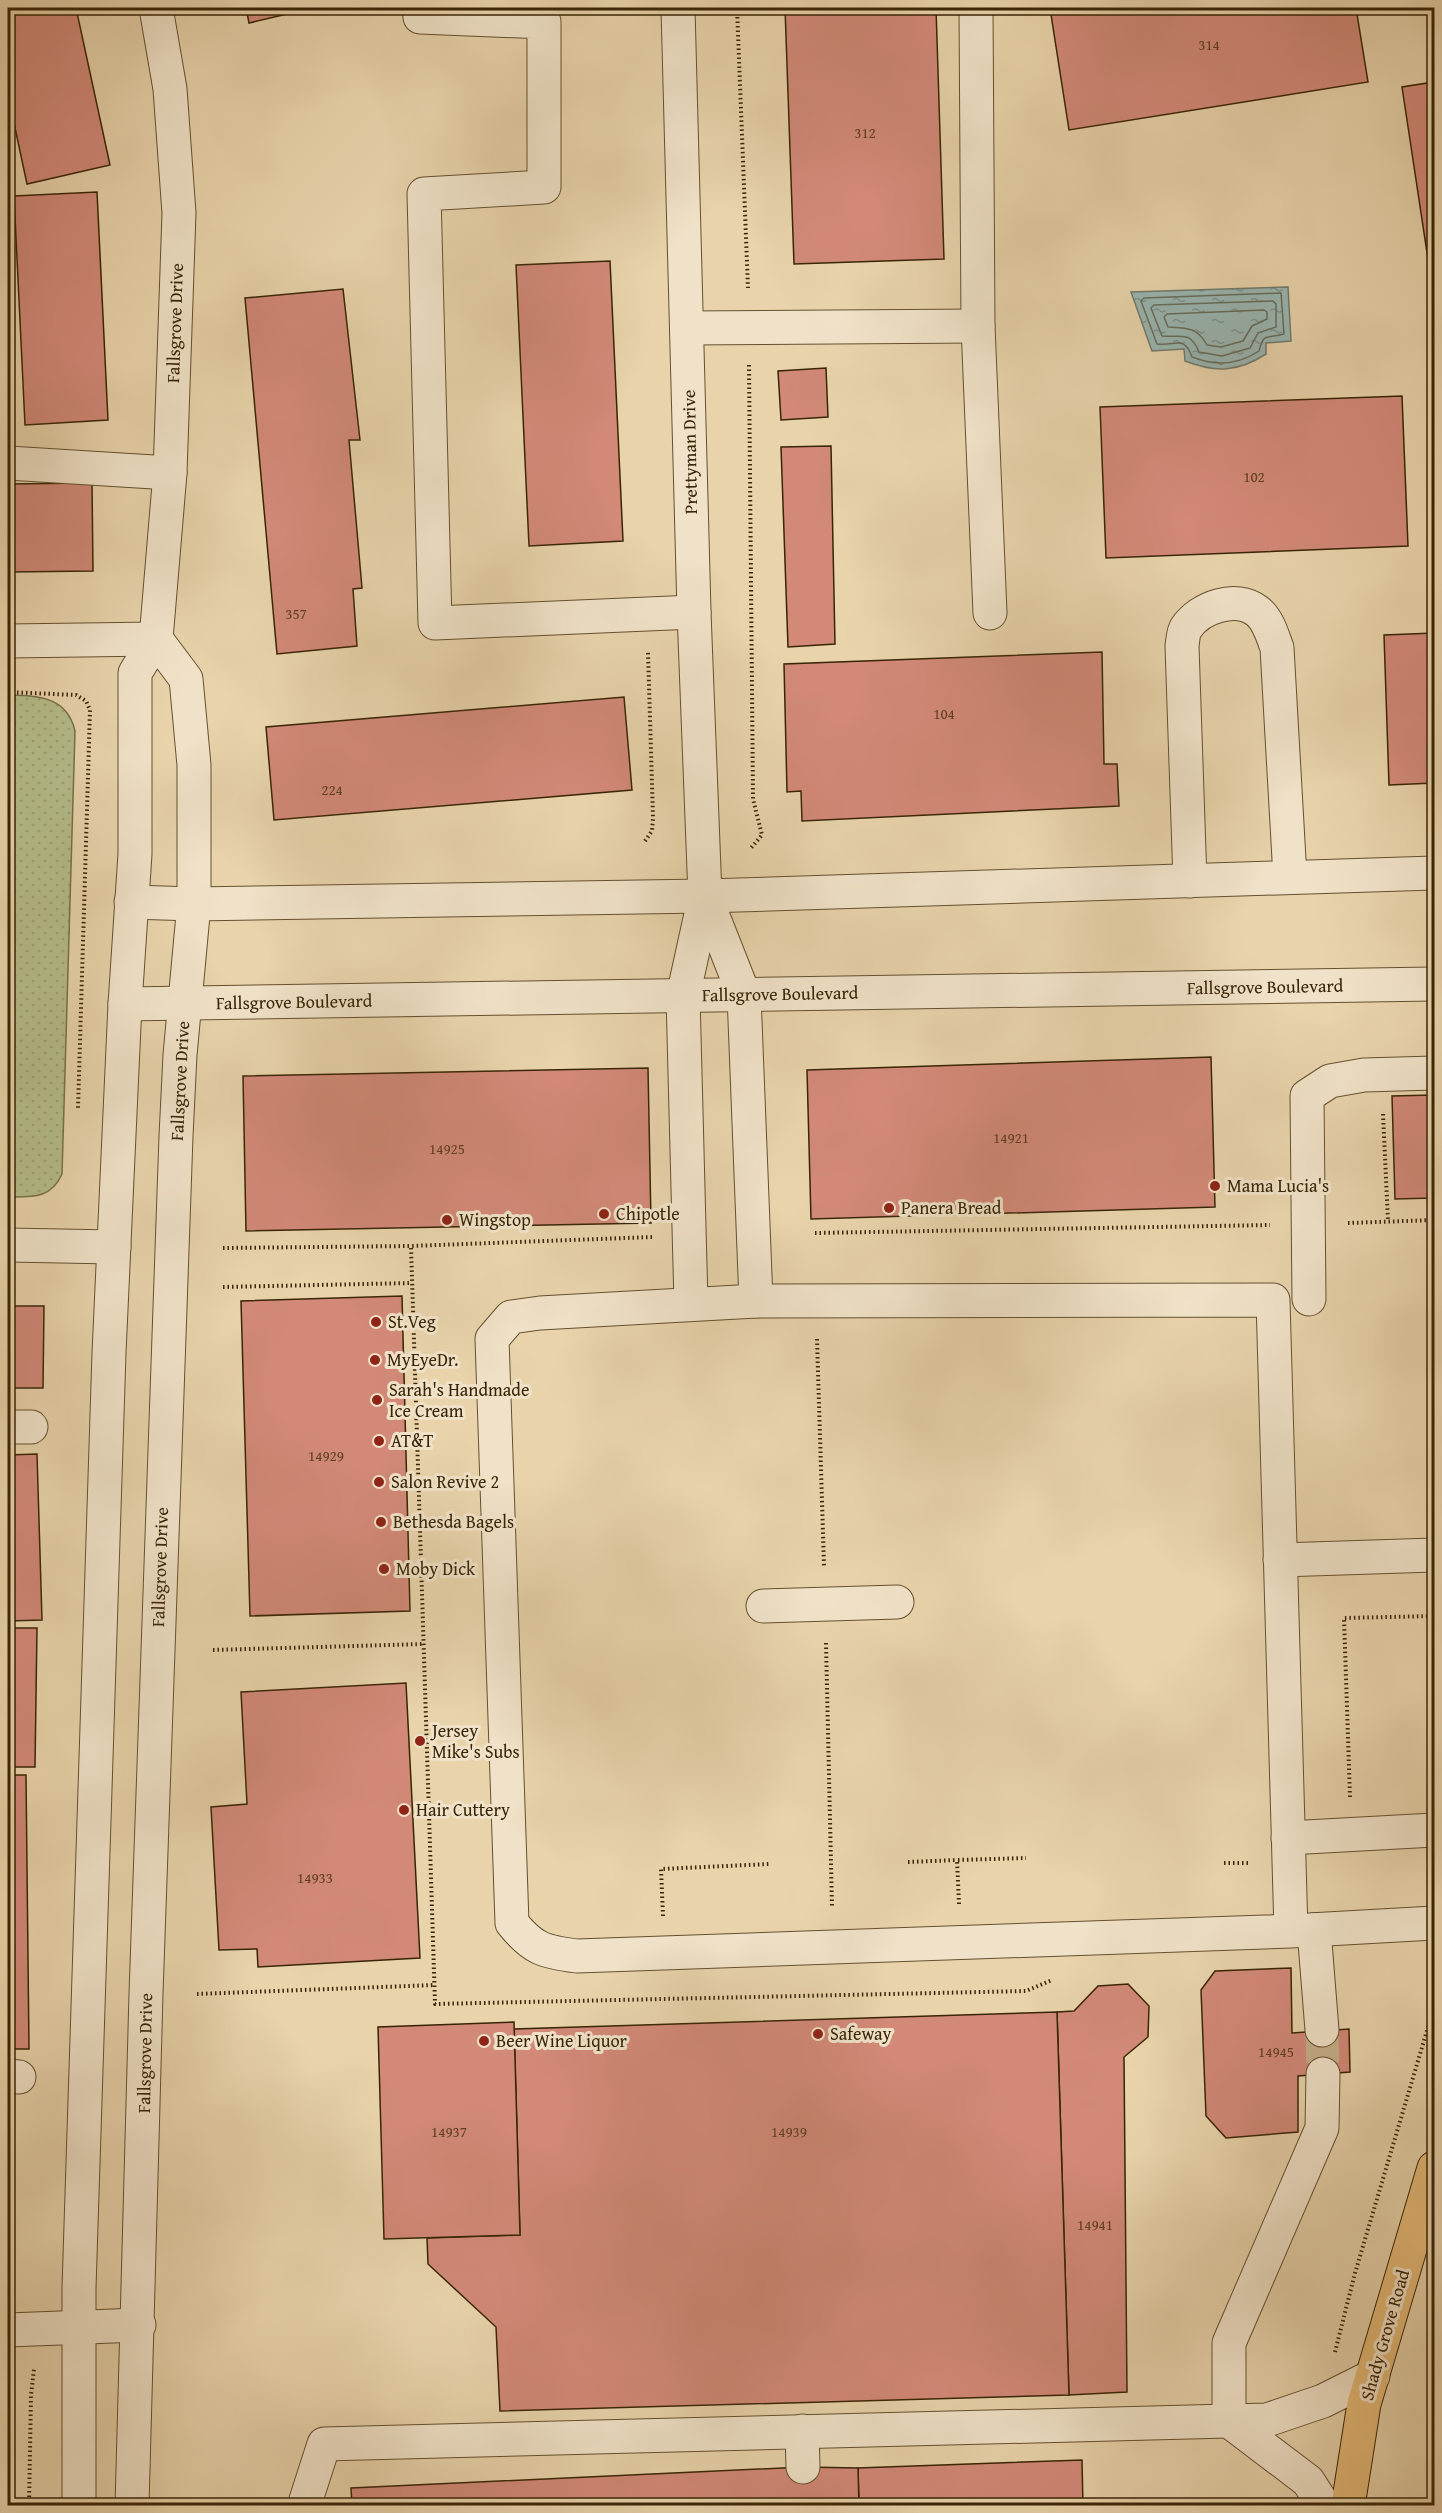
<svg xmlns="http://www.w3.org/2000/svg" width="1442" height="2513" viewBox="0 0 1442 2513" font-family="'Gentium Book Plus',serif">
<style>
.green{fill:url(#green-dots);stroke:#767048;stroke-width:1.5}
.water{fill:url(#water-ripples);stroke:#727c6d;stroke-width:1.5}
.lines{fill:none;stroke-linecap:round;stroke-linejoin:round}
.shore{stroke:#686e5c;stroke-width:1.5}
.building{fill:#d28978;stroke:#382506;stroke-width:1.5}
.minor-tunnel{stroke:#c5b08a;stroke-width:33;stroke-dasharray:33 16;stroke-linecap:butt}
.minor-casing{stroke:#64502f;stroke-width:35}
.major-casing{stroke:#382506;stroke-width:35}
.path{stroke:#382506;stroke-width:4;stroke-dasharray:1.5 3;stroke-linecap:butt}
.minor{stroke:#f0e2c8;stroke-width:33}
.major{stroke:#e4ba76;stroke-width:33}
.poi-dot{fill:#8f2418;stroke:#f0e2c8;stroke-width:2}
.labels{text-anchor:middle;stroke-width:6;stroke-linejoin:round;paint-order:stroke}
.number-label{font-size:15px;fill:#5e3e22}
.street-label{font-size:18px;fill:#382506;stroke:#f0e2c8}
.poi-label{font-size:18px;fill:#382506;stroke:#f0e2c8;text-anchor:start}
</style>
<defs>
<pattern id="green-dots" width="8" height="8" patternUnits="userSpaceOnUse" patternTransform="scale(1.5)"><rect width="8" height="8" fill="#b4bc8a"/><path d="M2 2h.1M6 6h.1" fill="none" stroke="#9ca176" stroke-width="1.8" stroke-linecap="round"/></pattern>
<pattern id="water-ripples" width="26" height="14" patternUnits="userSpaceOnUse" patternTransform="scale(1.5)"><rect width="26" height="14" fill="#99b6b2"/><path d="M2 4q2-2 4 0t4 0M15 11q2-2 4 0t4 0" fill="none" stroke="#7e948f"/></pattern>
</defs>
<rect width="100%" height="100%" fill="#e8d3ab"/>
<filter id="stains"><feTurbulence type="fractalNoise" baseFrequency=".00333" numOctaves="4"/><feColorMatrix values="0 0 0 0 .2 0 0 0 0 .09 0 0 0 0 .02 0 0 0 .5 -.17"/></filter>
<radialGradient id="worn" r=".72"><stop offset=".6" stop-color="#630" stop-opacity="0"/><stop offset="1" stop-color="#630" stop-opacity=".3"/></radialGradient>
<!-- green -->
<path class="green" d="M8 695C38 696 67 696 75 731L62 1174C51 1199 32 1197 8 1197Z"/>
<!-- water -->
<path class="water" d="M1288 287 1291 341 1266 343V354C1238 372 1216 373 1185 361L1184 349 1152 351 1131 292Z"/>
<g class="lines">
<!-- shore -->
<g class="shore">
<path d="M1281 293 1284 334C1266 339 1264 332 1259 351 1238 365 1215 366 1192 357 1184 335 1177 346 1157 344L1141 301 1144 298Z"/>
<path d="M1273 301 1276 304V327L1258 333 1250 348 1222 356 1199 352C1190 330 1182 338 1162 336L1151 308 1154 305Z"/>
<path d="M1264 310 1267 312V319L1252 326 1243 341 1221 347 1207 345C1197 327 1187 328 1168 327L1164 317 1167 314Z"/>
</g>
</g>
<!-- building -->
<g class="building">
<path d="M8 8H76L110 165 27 184 8 95Z"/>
<path d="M246 8H313L249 23Z"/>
<path d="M785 8H936L944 259 794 264Z"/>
<path d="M1050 8H1356L1368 82 1069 130Z"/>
<path d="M1434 82V299L1402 87Z"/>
<path d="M97 192 108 420 25 425 14 196Z"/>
<path d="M610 261 623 541 529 546 516 265Z"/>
<path d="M343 289 360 440H349L362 588 353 589 357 646 277 654 245 298Z"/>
<path d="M826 368 828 417 781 420 778 371Z"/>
<path d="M1402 396 1408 546 1106 558 1100 407Z"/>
<path d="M831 446 835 644 788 647 781 447Z"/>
<path d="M92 483 93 571 8 572V484Z"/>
<path d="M1434 633V783L1389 785 1384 635Z"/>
<path d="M1102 652 1104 764H1117L1119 806 802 821 801 791 787 792 784 664Z"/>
<path d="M624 697 632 790 274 820 266 727Z"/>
<path d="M1211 1057 1215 1207 811 1219 807 1070Z"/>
<path d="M648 1068 651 1223 246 1231 243 1076Z"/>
<path d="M1434 1095V1198L1395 1199 1392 1096Z"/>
<path d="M402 1296 410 1611 250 1616 241 1301Z"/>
<path d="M8 1306H44L43 1388H8Z"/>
<path d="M37 1454 42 1620 8 1621V1455Z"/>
<path d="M8 1628H37L35 1767H8Z"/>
<path d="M406 1683 420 1958 258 1967 257 1949 219 1950 211 1807 247 1804 241 1692Z"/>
<path d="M8 1775H26L29 2049H8Z"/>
<path d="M1291 1968 1292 2033 1349 2029 1350 2072 1298 2076V2132L1226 2138 1206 2116 1201 1990 1215 1971Z"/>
<path d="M1128 1984 1149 2006 1148 2037 1124 2057 1127 2392 1069 2395 1057 2012 1074 2011 1098 1986Z"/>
<path d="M1057 2012 1069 2395 500 2411 496 2327 428 2264 427 2238 520 2235 514 2029Z"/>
<path d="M514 2022 520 2235 384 2239 378 2027Z"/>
<path d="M8 2175 14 2253H8Z"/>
<path d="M1082 2460 1083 2506H859L858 2468Z"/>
<path d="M803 2467 858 2468 859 2506H352L351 2488Z"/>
</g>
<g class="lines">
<!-- minor-tunnel -->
<path class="minor-tunnel" d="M1322 2030 1323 2074"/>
<defs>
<g id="minor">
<path d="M419 8 420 17 544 22V187L424 194 435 623 694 612"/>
<path d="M678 8 694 612 705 896 683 996 691 1304"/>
<path d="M976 8 978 326 990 613"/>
<path d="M687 328 978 326"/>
<path d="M8 463 170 473"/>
<path d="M8 641 156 639"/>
<path d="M1190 881 1182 646C1183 640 1183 632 1186 628 1200 607 1236 595 1257 611 1268 619 1273 637 1277 648L1290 877"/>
<path d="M705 896 744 995 756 1301"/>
<path d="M131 902 194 904 705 896 1434 873"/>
<path d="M125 1004 1434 984"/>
<path d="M8 1245 114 1247"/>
<path d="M1309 1299 1307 1096 1330 1081 1364 1075 1434 1073"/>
<path d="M8 1427H31"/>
<path d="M1280 1560 1434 1555"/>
<path d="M763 1606 897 1602"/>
<path d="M1288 1838 1434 1830"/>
<path d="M1314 1930 1322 2030"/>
<path d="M1291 1931 1273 1300 756 1301 540 1313 511 1317 492 1339 512 1923C533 1949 544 1952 577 1956L1291 1931 1434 1923"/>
<path d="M8 2076 19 2077"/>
<path d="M8 2330 139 2325"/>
<path d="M1229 2421V2343L1322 2128 1323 2074"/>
<path d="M1229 2421 1308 2481 1324 2506"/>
<path d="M802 2431 803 2467"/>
<path d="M79 2506V2288L109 1353 125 1004 135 854V673L156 639 170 473 179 213 170 89 156 8"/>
<path d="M132 2506 146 1994 176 1136 180 1055 194 904V765L186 679 156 639"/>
<path d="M304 2506 324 2444 1267 2420 1323 2401 1373 2376"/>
</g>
<path id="major" d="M1348 2506 1364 2404 1434 2168"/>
</defs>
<!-- minor casing -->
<use href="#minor" class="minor-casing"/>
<!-- major casing -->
<use href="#major" class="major-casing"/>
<!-- path -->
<g class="path">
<path d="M737 8 748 288"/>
<path d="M749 365 753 799 762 835 751 848"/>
<path d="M8 692 76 695 86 701 90 710 78 1108"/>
<path d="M645 841 652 831 653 818 648 652"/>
<path d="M1383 1114 1388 1221"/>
<path d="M1348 1223 1434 1220"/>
<path d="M815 1233 1270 1225"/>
<path d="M652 1237 411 1246 435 2004 1026 1991 1052 1980"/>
<path d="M223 1248 411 1246"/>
<path d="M223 1287 412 1283"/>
<path d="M817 1339 824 1566"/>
<path d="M826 1643 832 1908"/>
<path d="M213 1650 424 1644"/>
<path d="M1350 1797 1344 1618 1434 1616"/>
<path d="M908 1862 957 1860"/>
<path d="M1224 1863H1249"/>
<path d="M959 1904 957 1860 1026 1858"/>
<path d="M663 1916 661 1869 769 1864"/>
<path d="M1428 1963 1434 1969"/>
<path d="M197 1994 435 1985"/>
<path d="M1335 2352 1355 2273 1434 2007"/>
<path d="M29 2506 31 2395 34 2369"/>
</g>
<!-- minor -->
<use href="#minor" class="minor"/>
<!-- major -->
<use href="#major" class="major"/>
</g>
<!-- markers -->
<g class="poi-dot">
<circle cx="1215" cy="1186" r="6"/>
<circle cx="889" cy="1208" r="6"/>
<circle cx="604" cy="1214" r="6"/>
<circle cx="447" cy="1220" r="6"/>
<circle cx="376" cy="1322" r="6"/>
<circle cx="375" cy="1360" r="6"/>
<circle cx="377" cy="1400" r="6"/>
<circle cx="379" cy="1441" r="6"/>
<circle cx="379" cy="1482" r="6"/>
<circle cx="381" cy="1522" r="6"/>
<circle cx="384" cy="1569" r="6"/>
<circle cx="420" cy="1741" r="6"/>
<circle cx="404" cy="1810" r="6"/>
<circle cx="818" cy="2034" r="6"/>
<circle cx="484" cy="2041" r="6"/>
</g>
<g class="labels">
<!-- number labels -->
<g class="number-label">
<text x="1209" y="50">314</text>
<text x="865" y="138">312</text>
<text x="1254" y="482">102</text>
<text x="296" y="619">357</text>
<text x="944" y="719">104</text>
<text x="332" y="795">224</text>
<text x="1011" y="1143">14921</text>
<text x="447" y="1154">14925</text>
<text x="326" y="1461">14929</text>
<text x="315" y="1883">14933</text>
<text x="1276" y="2057">14945</text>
<text x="449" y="2137">14937</text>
<text x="789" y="2137">14939</text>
<text x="1095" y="2230">14941</text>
</g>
<!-- street labels -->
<g class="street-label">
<text transform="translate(175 323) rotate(-88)" y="6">Fallsgrove Drive</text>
<text transform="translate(690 452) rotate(-91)" y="6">Prettyman Drive</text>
<text transform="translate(1265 987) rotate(-1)" y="6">Fallsgrove Boulevard</text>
<text transform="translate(780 994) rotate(-1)" y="6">Fallsgrove Boulevard</text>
<text transform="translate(294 1002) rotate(-1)" y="6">Fallsgrove Boulevard</text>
<text transform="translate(180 1081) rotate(-87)" y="6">Fallsgrove Drive</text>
<text transform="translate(160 1567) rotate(-88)" y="6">Fallsgrove Drive</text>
<text transform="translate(145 2053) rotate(-89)" y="6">Fallsgrove Drive</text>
<text transform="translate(1385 2335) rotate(-74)" y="6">Shady Grove Road</text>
</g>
<!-- poi labels -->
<g class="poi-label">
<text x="1227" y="1192">Mama Lucia's</text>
<text x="901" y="1214">Panera Bread</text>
<text x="616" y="1220">Chipotle</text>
<text x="459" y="1226">Wingstop</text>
<text x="388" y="1328">St.Veg</text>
<text x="387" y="1366">MyEyeDr.</text>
<text x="389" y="1396">Sarah's Handmade<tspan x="389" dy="21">Ice Cream</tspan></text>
<text x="391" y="1447">AT&amp;T</text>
<text x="391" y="1488">Salon Revive 2</text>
<text x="393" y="1528">Bethesda Bagels</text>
<text x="396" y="1575">Moby Dick</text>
<text x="432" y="1737">Jersey<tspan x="432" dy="21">Mike's Subs</tspan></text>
<text x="416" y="1816">Hair Cuttery</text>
<text x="830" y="2040">Safeway</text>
<text x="496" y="2047">Beer Wine Liquor</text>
</g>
</g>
<!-- margin -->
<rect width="1442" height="2513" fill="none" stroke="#e8d3ab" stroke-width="30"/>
<rect x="9" y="9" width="1424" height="2495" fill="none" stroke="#382506" stroke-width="3"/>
<rect x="15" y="15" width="1412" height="2483" fill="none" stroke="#382506" stroke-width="1.5"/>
<rect width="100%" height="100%" filter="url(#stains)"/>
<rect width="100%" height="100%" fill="url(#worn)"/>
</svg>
